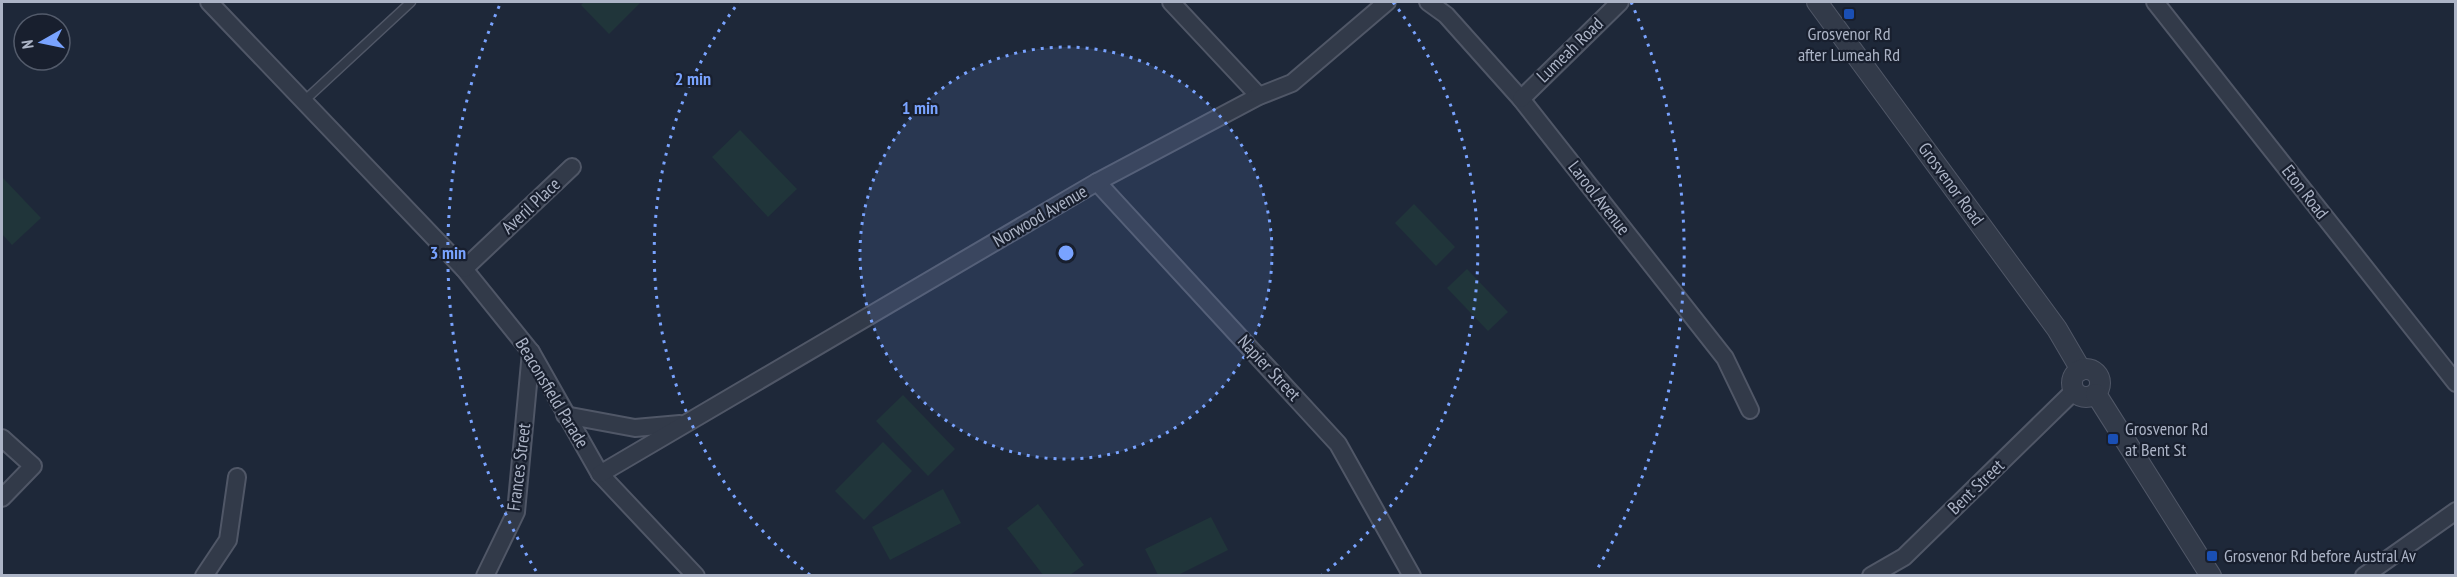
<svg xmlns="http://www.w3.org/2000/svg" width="2457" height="577" viewBox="0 0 2457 577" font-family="'PT Sans Narrow',sans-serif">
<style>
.green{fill:#20353a}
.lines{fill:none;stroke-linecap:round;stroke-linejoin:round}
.service-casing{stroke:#505767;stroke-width:11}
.minor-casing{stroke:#505767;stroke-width:20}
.tertiary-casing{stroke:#505767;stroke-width:22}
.service{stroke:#323a49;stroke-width:8}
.minor{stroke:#323a49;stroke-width:16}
.tertiary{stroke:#323a49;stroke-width:20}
.ring{fill:none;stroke:#79a3ff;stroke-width:3;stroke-dasharray:3 6}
.transit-dot{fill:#1a4fb4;stroke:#181f2e;stroke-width:2}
.labels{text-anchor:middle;stroke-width:4.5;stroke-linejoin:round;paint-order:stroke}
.poi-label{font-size:18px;fill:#acb4c6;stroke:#181f2e;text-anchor:start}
.street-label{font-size:18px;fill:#acb4c6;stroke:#181f2e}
.centre{fill:#79a3ff;stroke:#181f2e;stroke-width:3}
.ring-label{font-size:18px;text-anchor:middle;font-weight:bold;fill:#79a3ff;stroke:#181f2e;stroke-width:4.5;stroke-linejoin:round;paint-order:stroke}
</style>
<rect width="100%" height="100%" fill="#1e2839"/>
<!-- green -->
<g class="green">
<path d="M584 2H641L609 34 581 5Z"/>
<path d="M740 130 797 189 768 217 712 157Z"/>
<path d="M2 177 41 218 12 245 2 234Z"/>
<path d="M1414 204 1455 247 1436 266 1395 223Z"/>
<path d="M1467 269 1508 312 1488 331 1447 288Z"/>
<path d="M903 395 955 449 928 476 876 421Z"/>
<path d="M883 442 912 471 864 520 835 491Z"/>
<path d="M943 489 961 523 890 560 872 527Z"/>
<path d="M1038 504 1084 565 1070 575H1043L1007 528Z"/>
<path d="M1211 517 1228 550 1178 575H1158L1145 549Z"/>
</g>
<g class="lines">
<defs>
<path id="service" d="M304 101 411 2"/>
<g id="minor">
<path d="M209 2 464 269 531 352 600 474 696 576"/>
<path d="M1171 2 1259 96"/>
<path d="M1428 2 1446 15 1521 99 1725 358 1750 410"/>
<path d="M2155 2 2456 383"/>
<path d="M1521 99 1620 2"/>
<path d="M1097 182 1338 444 1412 576"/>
<path d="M464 269 572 167"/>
<path d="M565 415 635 428 680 424"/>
<path d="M2 438 33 466 2 498"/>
<path d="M600 474 1097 182 1259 96 1292 83 1387 2"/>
<path d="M204 576 228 540 237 477"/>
<path d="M485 576 516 512 531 352"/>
<path d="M1871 576 1904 557 2074 391"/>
<path d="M2364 576 2456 511"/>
</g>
<g id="tertiary">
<path d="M1817 2 2057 329 2081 370"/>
<circle cx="2086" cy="383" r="14"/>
<path d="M2096 394 2211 576"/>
</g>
</defs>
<!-- service casing -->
<use href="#service" class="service-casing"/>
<!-- minor casing -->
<use href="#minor" class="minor-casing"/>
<!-- tertiary casing -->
<use href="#tertiary" class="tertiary-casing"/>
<!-- service -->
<use href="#service" class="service"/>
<!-- minor -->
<use href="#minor" class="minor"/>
<!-- tertiary -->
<use href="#tertiary" class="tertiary"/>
</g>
<!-- distance rings -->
<circle cx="1066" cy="253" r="206" fill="#79a3ff" fill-opacity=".12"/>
<g class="ring">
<circle cx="1066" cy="253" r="206"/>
<path d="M810 575A412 412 0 0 1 739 2M1393 2A412 412 0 0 1 1322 575"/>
<path d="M536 571A618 618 0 0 1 501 2M1631 2A618 618 0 0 1 1596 571"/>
</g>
<!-- markers -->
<g class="transit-dot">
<rect x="1843" y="8" width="12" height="12" rx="3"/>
<rect x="2107" y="433" width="12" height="12" rx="3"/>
<rect x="2206" y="550" width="12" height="12" rx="3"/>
</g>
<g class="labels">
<!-- poi labels -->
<g class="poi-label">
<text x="1849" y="40" text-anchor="middle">Grosvenor Rd<tspan x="1849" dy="21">after Lumeah Rd</tspan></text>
<text x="2125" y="435">Grosvenor Rd<tspan x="2125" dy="21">at Bent St</tspan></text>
<text x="2224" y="562">Grosvenor Rd before Austral Av</text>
</g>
<!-- street labels -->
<g class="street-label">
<text transform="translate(1570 50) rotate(-44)" y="6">Lumeah Road</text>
<text transform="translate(1951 184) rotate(54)" y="6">Grosvenor Road</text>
<text transform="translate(2305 192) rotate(52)" y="6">Eton Road</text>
<text transform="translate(1599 198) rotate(52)" y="6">Larool Avenue</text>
<text transform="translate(531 206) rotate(-43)" y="6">Averil Place</text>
<text transform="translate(1040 216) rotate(-30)" y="6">Norwood Avenue</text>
<text transform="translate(1269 368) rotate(47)" y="6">Napier Street</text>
<text transform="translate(552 393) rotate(59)" y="6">Beaconsfield Parade</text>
<text transform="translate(519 467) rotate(-83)" y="6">Frances Street</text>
<text transform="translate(1976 487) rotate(-44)" y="6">Bent Street</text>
</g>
</g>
<circle cx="1066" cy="253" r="9" class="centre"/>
<g class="ring-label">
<text x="693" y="85">2 min</text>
<text x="920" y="114">1 min</text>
<text x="448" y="259">3 min</text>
</g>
<!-- border -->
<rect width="2457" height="577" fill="none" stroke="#acb4c6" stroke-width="6"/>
<!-- north arrow -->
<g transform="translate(42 42) rotate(261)"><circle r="28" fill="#181f2e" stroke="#535b6b" stroke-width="1.5"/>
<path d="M0-4.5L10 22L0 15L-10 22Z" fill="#79a3ff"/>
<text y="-9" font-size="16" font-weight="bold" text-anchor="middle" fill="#acb4c6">N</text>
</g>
</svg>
